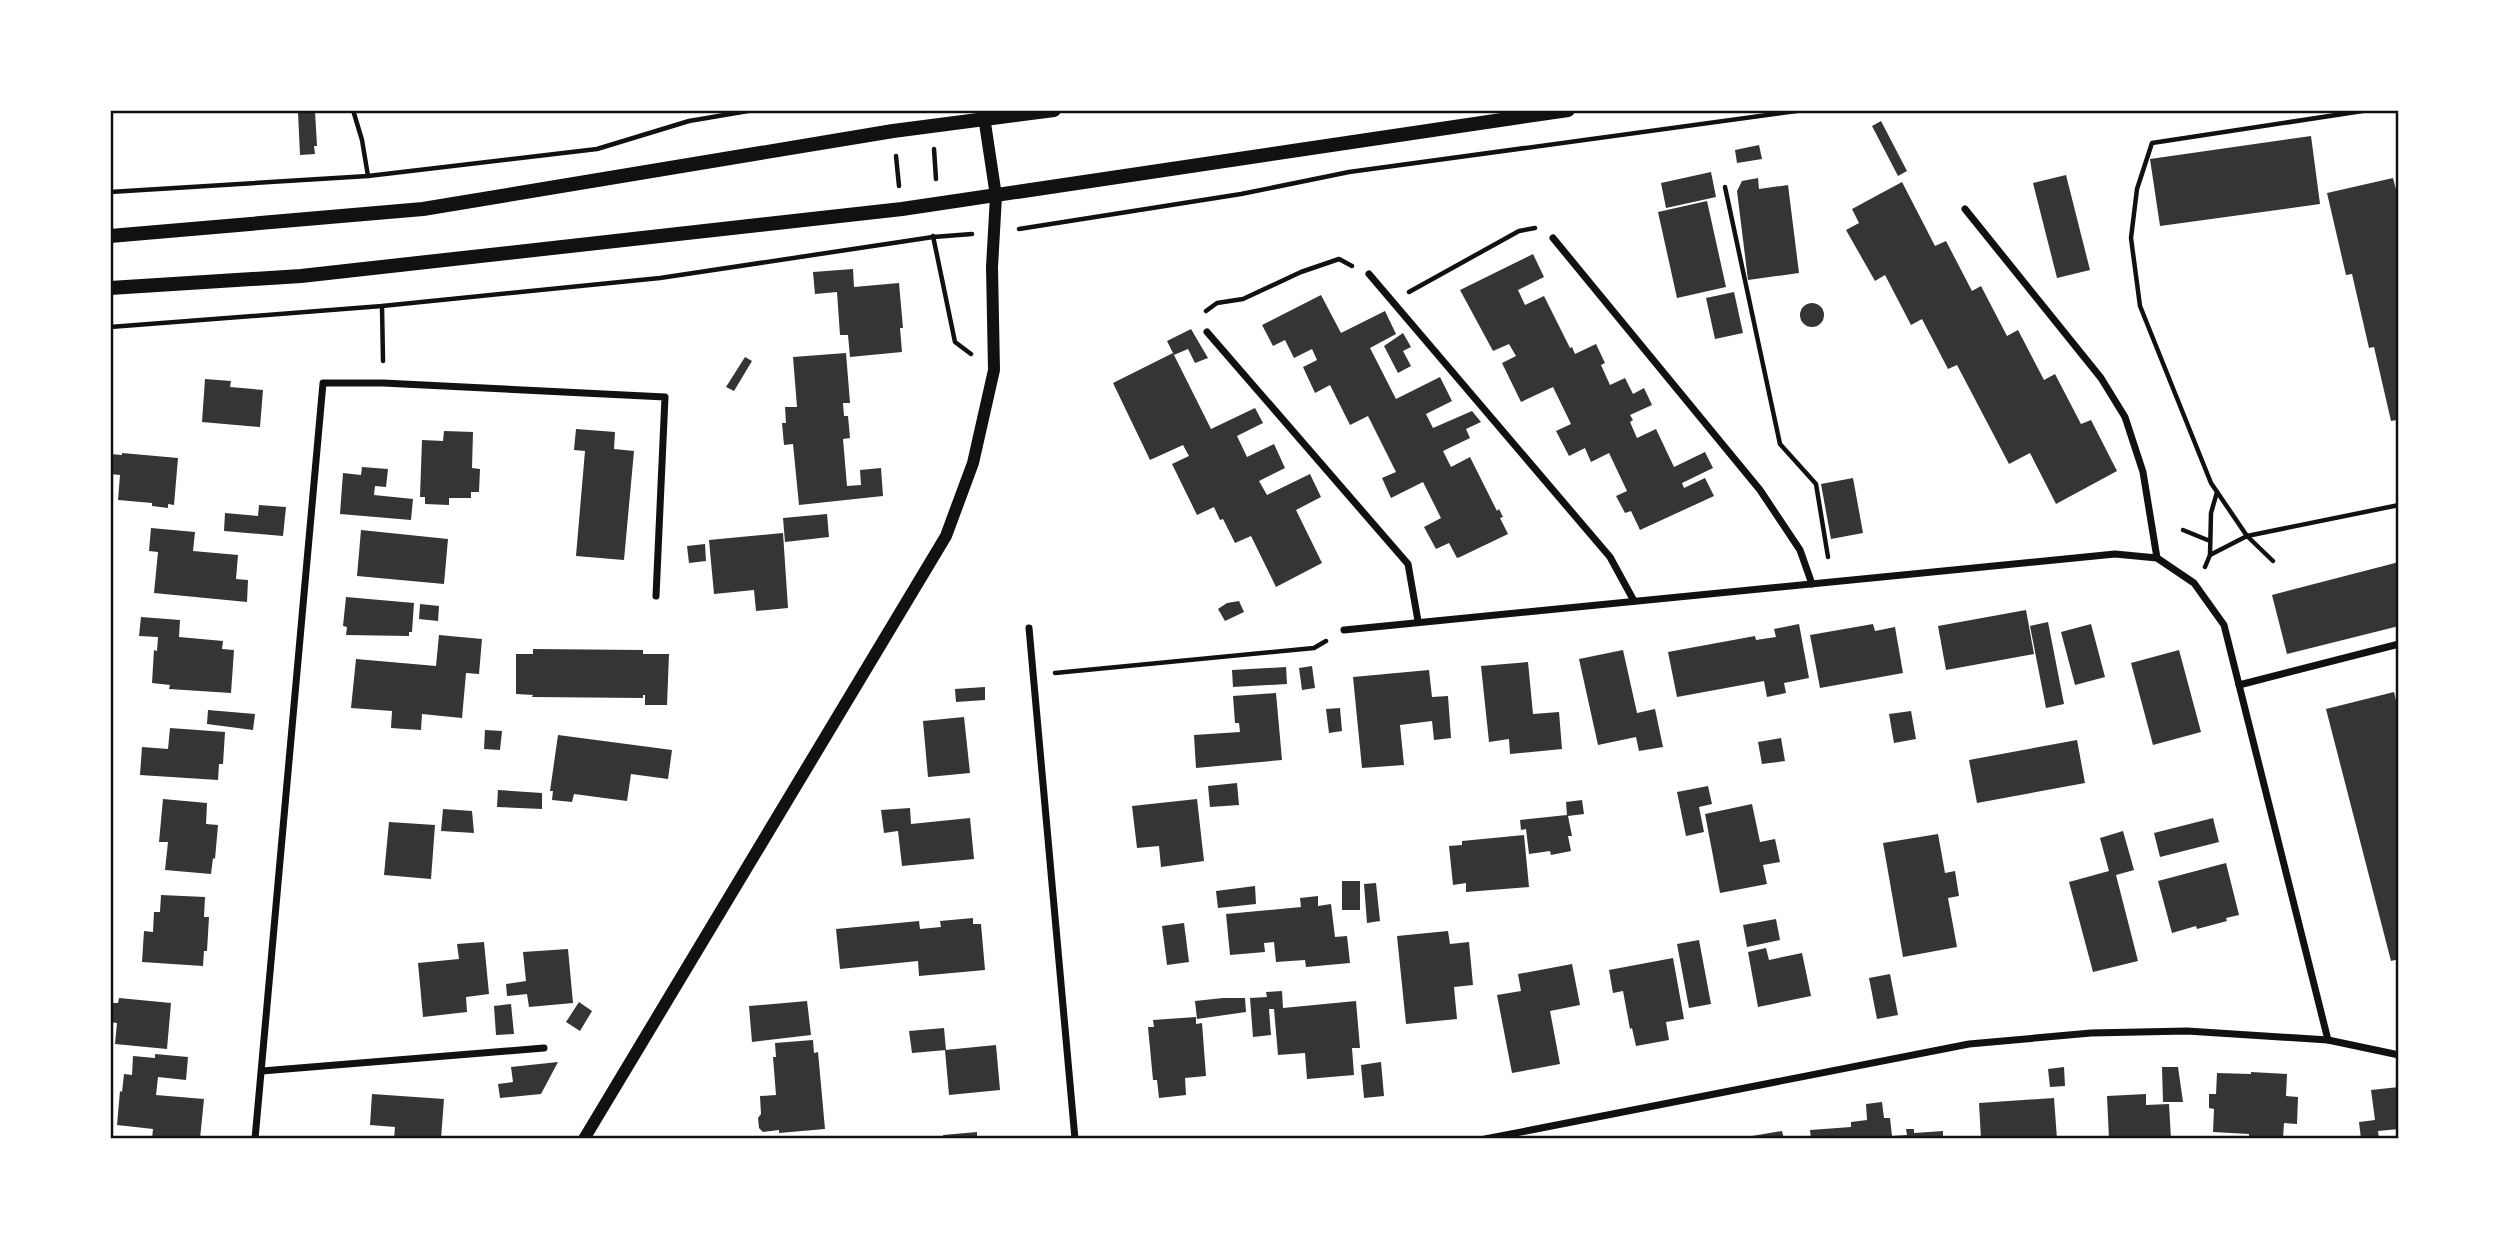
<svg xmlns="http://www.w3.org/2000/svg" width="2509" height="1249" viewBox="0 0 2509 1249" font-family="Signika,sans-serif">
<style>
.building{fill:#353535}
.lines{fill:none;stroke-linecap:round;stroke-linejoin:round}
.path{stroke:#111;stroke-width:4.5}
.minor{stroke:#111;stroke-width:7}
.tertiary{stroke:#111;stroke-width:12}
.secondary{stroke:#111;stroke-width:14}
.neatline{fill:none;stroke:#111;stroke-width:2.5}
</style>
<rect width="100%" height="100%" fill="#fff"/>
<!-- building -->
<g class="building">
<path d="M315 111 317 146H314L315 154 300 155 298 112Z"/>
<path d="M1881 121 1907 171 1898 176 1872 126Z"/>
<path d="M2311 136 2320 204 2160 226 2150 159Z"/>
<path d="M1759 145 1762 159 1737 163 1735 150Z"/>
<path d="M1711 172 1716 197 1666 208 1661 183Z"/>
<path d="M2066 175 2090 270 2057 278 2033 183Z"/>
<path d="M1758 178 1759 189 1788 185 1799 273 1748 280 1737 191 1742 181Z"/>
<path d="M2393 178 2399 201 2398 425 2397 420 2391 421 2374 347 2369 348 2352 274 2346 275 2327 193Z"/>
<path d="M1902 182 1935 246 1946 241 1972 291 1981 286 2007 336 2018 330 2044 380 2055 374 2081 424 2091 420 2117 471 2056 504 2030 453 2009 464 1957 365 1948 369 1922 319 1911 325 1885 275 1875 281 1846 230 1859 223 1852 209Z"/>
<path d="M1707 201 1726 287 1677 298 1658 212Z"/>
<path d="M1533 254 1544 277 1518 290 1525 305 1544 296 1570 348 1572 347 1575 354 1596 344 1605 363 1601 365 1610 385 1625 378 1633 394 1644 388 1652 405 1630 415 1633 420 1630 422 1637 438 1656 429 1674 467 1705 452 1713 468 1682 483 1684 488 1705 478 1714 496 1640 530 1631 511 1625 513 1616 496 1627 491 1609 453 1591 462 1585 448 1569 456 1556 431 1571 424 1553 387 1521 402 1502 363 1516 356 1509 344 1493 351 1460 290Z"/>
<path d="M853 269 854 287 899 283 903 328H900L902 352 850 357 848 335H840L837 292 815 294 813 272Z"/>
<path d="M1734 292 1743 333 1715 339 1706 298Z"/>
<path d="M1321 295 1341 333 1385 311 1396 334 1370 348 1396 399 1440 377 1452 401 1426 414 1433 428 1472 411 1481 422 1466 429 1470 438 1443 451 1451 467 1470 457 1497 511 1499 509 1503 517 1500 518 1508 534 1460 557 1457 558 1449 543 1436 549 1424 527 1441 518 1423 482 1391 498 1382 478 1396 472 1368 416 1350 425 1330 385 1315 393 1303 367 1317 360 1312 349 1294 358 1285 340 1273 346 1262 325Z"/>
<circle cx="1812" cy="315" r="12"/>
<path d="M1191 329 1208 358 1195 363 1188 349 1174 355 1167 341Z"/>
<path d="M1403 333 1411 347 1403 351 1411 366 1398 373 1384 346Z"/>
<path d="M846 353 850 403H843L844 416H848L850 438 843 439 847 486 861 485 860 470 881 468 883 496 799 505 793 444 784 445 782 423H786L785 407H797L793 357Z"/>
<path d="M1173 353 1211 429 1255 408 1263 423 1237 436 1247 457 1274 444 1285 468 1259 481 1267 495 1310 474 1321 497 1296 510 1322 563 1276 587 1251 536 1235 543 1223 519 1220 520 1214 507 1197 515 1172 464 1189 456 1183 445 1150 460 1113 383Z"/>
<path d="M745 357 752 361 734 391 726 387Z"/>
<path d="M205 379 231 381 230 387 263 390 260 427 202 422Z"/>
<path d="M576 429 615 432 614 449 634 451 624 560 576 556 585 451 574 450Z"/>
<path d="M444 431 473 432 472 468 480 469 479 492H471V498H449V505L425 504V497H420L422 440 443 441Z"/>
<path d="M122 453 178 458 174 505 168 504V508L152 506V503L118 500 120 475 110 474V454L122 455Z"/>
<path d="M362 467 388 469 386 487 375 486 374 495 413 499 411 520 340 514 343 473 361 475Z"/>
<path d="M1853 478 1863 533 1831 539 1821 484Z"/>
<path d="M259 505 286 507 283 536 224 531 225 513 258 516Z"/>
<path d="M827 514 829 537 785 542 783 518Z"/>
<path d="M151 528 195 532 193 551 238 555 236 579 248 580 247 602 154 593 158 552 149 551Z"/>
<path d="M361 530 448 539 444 584 357 576Z"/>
<path d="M783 533 788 608 756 611 754 590 714 594 709 540Z"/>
<path d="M705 544 706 561 689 563 687 546Z"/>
<path d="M2399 562V626L2287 654 2272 595Z"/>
<path d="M346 597 414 603 412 632H409V636L346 635 347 627 343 626Z"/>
<path d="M1239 601 1244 612 1225 621 1218 609 1227 603Z"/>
<path d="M420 604 439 606 438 621 419 619Z"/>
<path d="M2026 610 2034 654 1946 670 1938 626Z"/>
<path d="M141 617 180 620 179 637 223 641 222 649 234 650 231 693 169 689 170 685 152 683 154 650 157 651 158 637 139 636Z"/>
<path d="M2048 622 2064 704 2046 708 2030 626Z"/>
<path d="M1799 624 1809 678 1784 683 1786 693 1767 697 1764 681 1677 697 1668 652 1755 636 1756 640 1776 637 1774 629Z"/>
<path d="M1873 624 1875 631 1895 627 1903 673 1820 688 1810 635Z"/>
<path d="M2091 624 2105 677 2075 685 2061 632Z"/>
<path d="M439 635 482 639 479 674 466 673 462 718 422 714 421 730 391 728 392 711 351 708 356 659 436 666Z"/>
<path d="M533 649 643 650V654H669L667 705H645V695H643V698L532 697 533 695 516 694V654H533Z"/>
<path d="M1623 650 1637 713 1655 709 1663 747 1639 751 1636 737 1598 745 1579 659Z"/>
<path d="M2179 650 2201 732 2153 745 2131 663Z"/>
<path d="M1528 662 1533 714 1559 712 1562 749 1510 754 1509 739 1489 742 1481 666Z"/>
<path d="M1312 666 1315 688 1302 690 1299 668Z"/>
<path d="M1286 667 1287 684 1233 687 1232 670Z"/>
<path d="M1429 670 1432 697 1448 696 1451 738 1434 740 1432 721 1400 725 1404 765 1362 768 1353 677Z"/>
<path d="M985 687V700L956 702 955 689Z"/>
<path d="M2394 692 2399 713V959L2391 961 2326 709Z"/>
<path d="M1276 693 1282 760 1196 768 1194 735 1240 732 1239 723H1235L1233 696Z"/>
<path d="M1340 708 1342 731 1329 733 1326 709Z"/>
<path d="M208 710 255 714 253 730 207 724Z"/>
<path d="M1911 711 1916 739 1894 743 1889 714Z"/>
<path d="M964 717 970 773 928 777 923 721Z"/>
<path d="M170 728 225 732 223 764H219L218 780 140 775 142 747 168 749Z"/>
<path d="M485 730 502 731 500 750 484 749Z"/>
<path d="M558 735 672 750 668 779 631 774 627 801 574 794 572 802 552 800 553 791H550Z"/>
<path d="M1781 738 1785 761 1762 764 1758 742Z"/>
<path d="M2077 740 2085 783 1977 803 1969 760Z"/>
<path d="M1237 783 1239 805 1210 807 1208 786Z"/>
<path d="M1708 786 1712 804 1699 807 1704 832 1686 836 1677 792Z"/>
<path d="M498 790 542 793V809L497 807Z"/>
<path d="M163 799 207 803 206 824 218 825 215 859 213 858 211 874 165 870 168 842H159Z"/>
<path d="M1197 799 1204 861 1161 867 1159 846 1137 848 1132 806Z"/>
<path d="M1582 800 1584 814 1568 816 1572 836H1568L1571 851 1551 855 1550 851 1529 854 1526 829 1521 830 1520 820 1567 815 1566 802Z"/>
<path d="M1752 804 1760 842 1775 839 1780 862 1763 865 1767 884 1720 893 1705 814Z"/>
<path d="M910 808 911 824 970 818 974 859 902 866 898 831 884 833 881 810Z"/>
<path d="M443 809 472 811 474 833 441 831Z"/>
<path d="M2213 818 2219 842 2160 857 2154 833Z"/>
<path d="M389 822 435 825 431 879 384 875Z"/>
<path d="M2123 831 2134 870 2116 875 2138 961 2093 972 2069 882 2109 871 2100 838Z"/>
<path d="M1938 834 1945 873 1955 871 1959 896 1948 898 1957 947 1903 957 1883 843Z"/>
<path d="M1524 835 1529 887 1466 892V883L1453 885 1449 846 1462 845V841Z"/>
<path d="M2226 863 2239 915 2226 918 2227 921 2197 929 2196 926 2172 933 2158 881Z"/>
<rect x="1342" y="881" width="18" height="29"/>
<path d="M1376 883 1380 921 1367 923 1364 884Z"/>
<path d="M1255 886 1256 904 1218 908 1216 891Z"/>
<path d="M161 895 205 897 204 917H209L207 951H204L203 966 142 962 144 931 153 932 154 912H160Z"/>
<path d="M1318 896V906L1331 904 1335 937 1347 936 1350 963 1306 967 1305 960 1276 962 1274 942 1264 943 1265 952 1230 955 1226 914 1301 907 1300 898Z"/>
<path d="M973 918V924H981L985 970 919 976 918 961 840 969 836 929 919 921 920 929 941 927 940 921Z"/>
<path d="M1776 919 1780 940 1747 947 1743 925Z"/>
<path d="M1184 923 1189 962 1167 965 1162 926Z"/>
<path d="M1448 931 1450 944 1469 942 1473 985 1454 987 1457 1019 1406 1024 1397 936Z"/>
<path d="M1699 940 1711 1004 1689 1008 1677 944Z"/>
<path d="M484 942 489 994 466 997 467 1012 423 1017 418 963 459 959 457 944Z"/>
<path d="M1766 948 1769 960 1802 953 1811 996 1758 1007 1748 952Z"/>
<path d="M568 949 573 1003 529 1007 527 994 507 996 506 984 526 981 523 952Z"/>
<path d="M1673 958 1684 1019 1666 1022 1669 1040 1636 1046 1632 1028 1630 1029 1623 991 1613 993 1609 970Z"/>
<path d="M1572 964 1580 1005 1550 1011 1560 1064 1512 1073 1497 995 1521 991 1518 974Z"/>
<path d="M1890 974 1898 1015 1877 1019 1869 978Z"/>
<path d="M1282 991 1283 1008 1356 1001 1360 1048H1352L1354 1075 1307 1079 1305 1053 1278 1055 1274 1009H1269L1271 1035 1253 1037 1250 998 1267 997 1266 992Z"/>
<path d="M119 998 171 1003 167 1049 115 1044 117 1023 110 1022V1003H118Z"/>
<path d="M1223 998H1245L1246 1012 1197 1019 1195 1001Z"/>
<path d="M807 1001 811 1035 752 1042 749 1006Z"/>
<path d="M579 1002 592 1011 580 1031 566 1022Z"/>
<path d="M511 1004 514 1034 496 1035 494 1006Z"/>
<path d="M1196 1017V1024L1202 1023 1206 1076 1185 1078 1186 1095 1159 1098 1157 1080H1153L1148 1027H1154L1153 1020Z"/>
<path d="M944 1028 946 1050 912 1053 909 1031Z"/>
<path d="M813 1040 814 1053 818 1052 825 1129 779 1133V1130L763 1132 759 1128 758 1118 761 1114 760 1096 776 1095 773 1057H776L775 1043Z"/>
<path d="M996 1045 1000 1090 949 1095 945 1050Z"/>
<path d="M155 1054 188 1057 186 1080 158 1077 156 1095 204 1099 200 1139H152L153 1129 117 1125 120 1091 122 1092 124 1074 132 1075 133 1056 155 1058Z"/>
<path d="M558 1062 541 1094 500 1098 498 1084 513 1082 511 1067Z"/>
<path d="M1381 1062 1384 1096 1364 1098 1361 1065Z"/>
<path d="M2064 1067 2065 1086 2050 1087 2048 1069Z"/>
<path d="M2162 1067H2178L2183 1102H2163Z"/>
<path d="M2251 1072 2287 1074 2286 1096 2298 1097 2297 1124 2284 1123 2283 1139H2249V1134L2213 1132 2214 1109 2209 1108V1094H2216L2217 1073 2251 1074Z"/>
<path d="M2399 1087V1129L2378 1131 2379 1139H2361L2359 1122 2375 1120 2371 1090Z"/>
<path d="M372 1094 444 1099 441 1139H394L395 1127 370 1125Z"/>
<path d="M2146 1094V1105L2169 1104 2171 1139H2109L2107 1096Z"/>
<path d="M2054 1098 2057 1139H1981L1979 1103Z"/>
<path d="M1882 1102 1884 1118H1890L1892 1136 1907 1135 1906 1129H1914V1133L1943 1131V1139H1811L1810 1130 1851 1127V1122L1867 1120 1866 1104Z"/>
<path d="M1782 1131 1784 1139H1746V1137Z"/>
<path d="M977 1132V1139H944L943 1135Z"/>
</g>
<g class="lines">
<!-- path -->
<g class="path">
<path d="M353 110 362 140 368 176"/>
<path d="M934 149 936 179"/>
<path d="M896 156 899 186"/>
<path d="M1725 187 1780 444 1816 484 1828 557"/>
<path d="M110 192 368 176 597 149 689 121 754 110"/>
<path d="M1019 229 1241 194 1349 172 1804 110"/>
<path d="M933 236 955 342 971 354"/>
<path d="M1409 292 1519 231 1535 228"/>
<path d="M382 306 383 361"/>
<path d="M1206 311 1217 303 1243 299 1301 272 1339 259 1352 266"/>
<path d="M110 327 382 306 660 278 933 237 972 234"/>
<path d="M2183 530 2210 541"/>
<path d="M2210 555 2211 513 2217 492"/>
<path d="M2273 561 2247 536 2211 483 2140 306 2131 238 2137 189 2152 143 2369 110"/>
<path d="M2205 567 2210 555 2247 536 2399 505"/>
<path d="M1055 673 1314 648 1326 641"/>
</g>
<!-- minor -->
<g class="minor">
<path d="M1965 209 2101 378 2125 417 2143 472 2157 558"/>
<path d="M1553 238 1760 490 1800 550 1812 584"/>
<path d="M1369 274 1610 557 1634 601"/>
<path d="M1207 332 1408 564 1418 621"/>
<path d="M1029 628 1075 1139"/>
<path d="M1344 630 2115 554 2157 558 2194 583 2224 625 2328 1040"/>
<path d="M2239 685 2399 644"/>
<path d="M262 1071 544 1048"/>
<path d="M255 1139 323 383H383L665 397 656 596"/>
<path d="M1485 1139 1969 1044 2091 1033 2187 1031 2328 1040 2399 1055"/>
</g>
<!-- tertiary -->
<path class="tertiary" d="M584 1139 946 536 973 463 994 370 992 267 996 196 983 110"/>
<!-- secondary -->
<g class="secondary">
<path d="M110 236 423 209 893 131 1054 110"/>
<path d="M110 288 301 276 902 209 1568 110"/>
</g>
</g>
<!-- border -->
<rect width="2509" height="1249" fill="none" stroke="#ffffff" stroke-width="224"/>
<rect x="112" y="112" width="2285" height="1025" class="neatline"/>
</svg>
